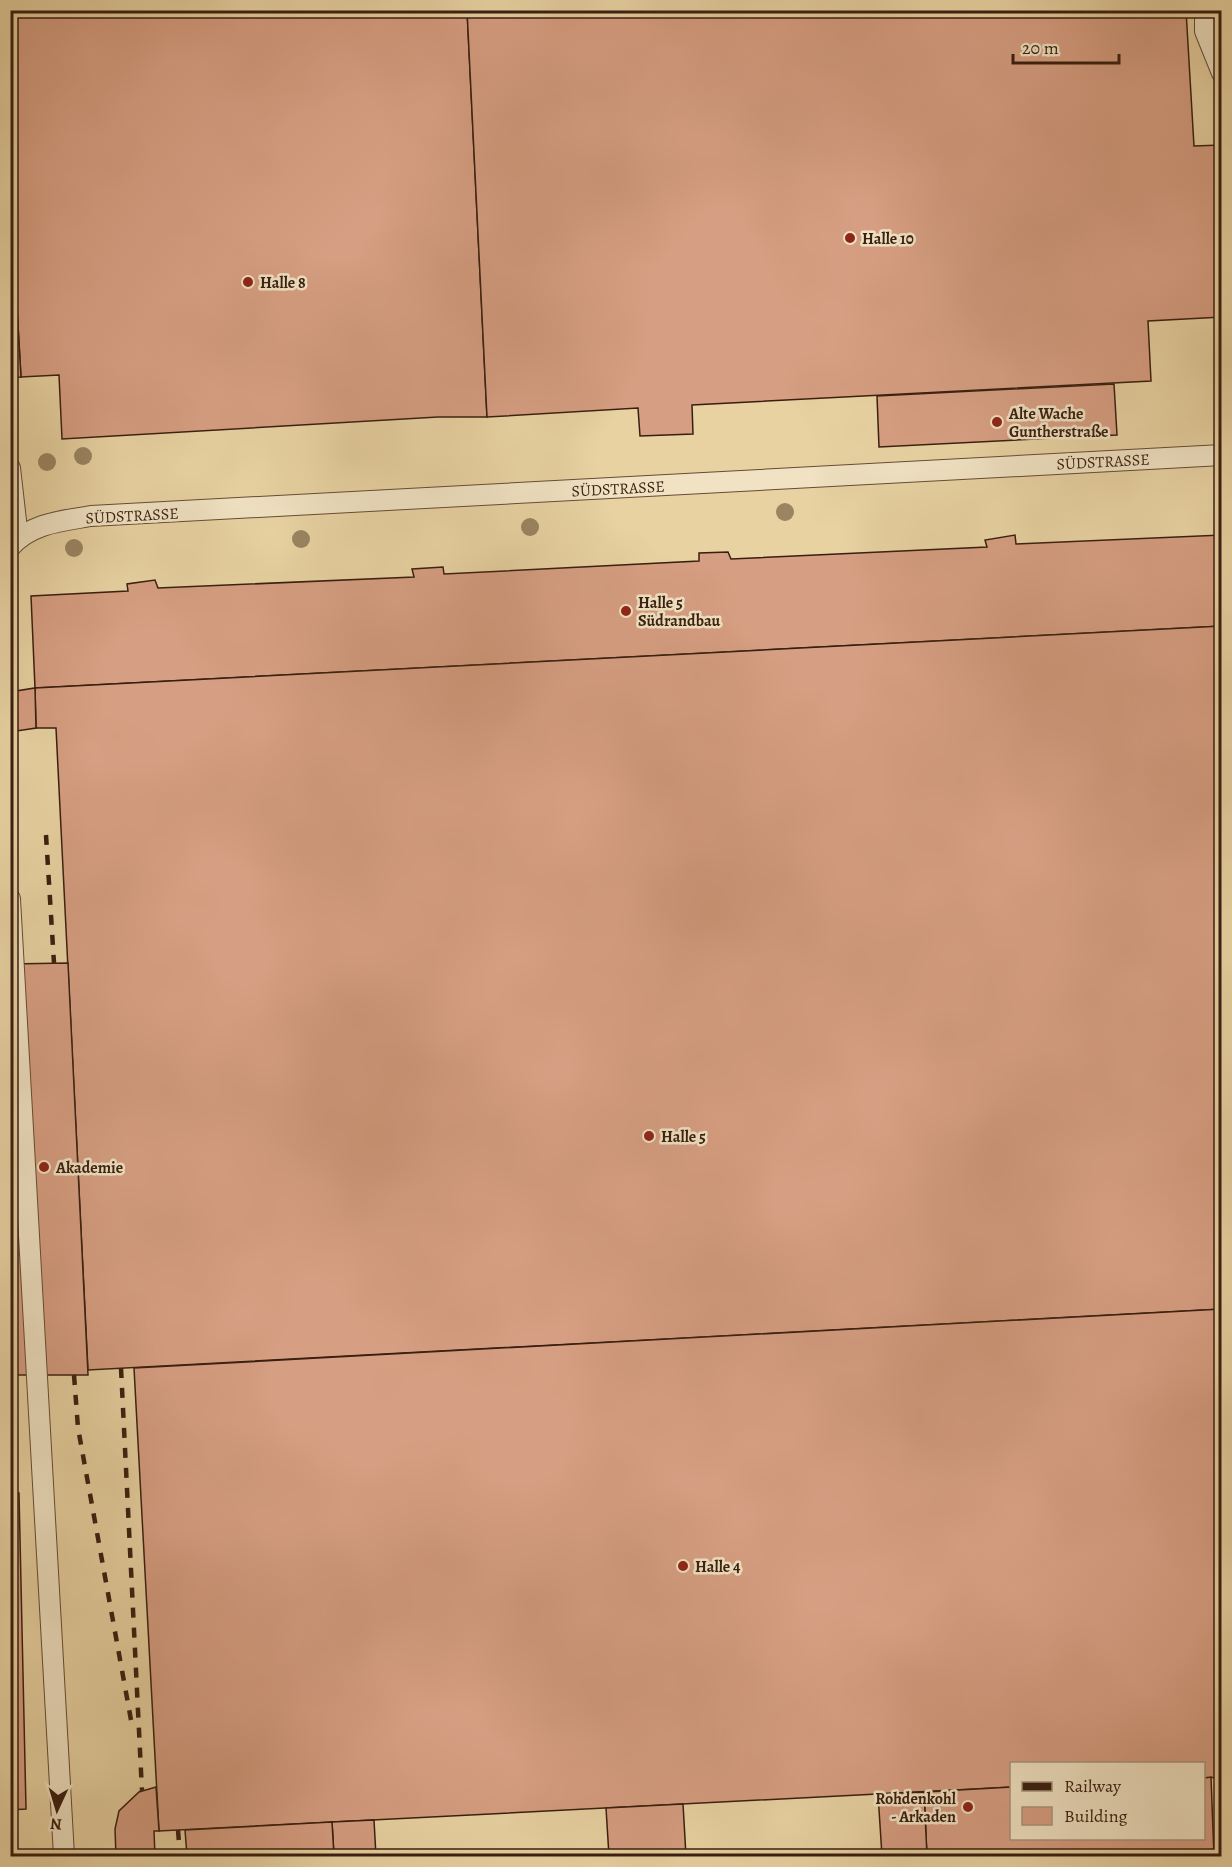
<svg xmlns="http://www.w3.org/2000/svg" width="1232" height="1867" viewBox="0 0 1232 1867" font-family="Alegreya,serif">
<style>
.building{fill:#d69e82;stroke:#391f10;stroke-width:1.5}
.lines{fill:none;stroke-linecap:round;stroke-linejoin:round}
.lane-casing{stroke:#654c34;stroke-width:22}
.path{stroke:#391f10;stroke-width:4;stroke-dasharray:4.5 3;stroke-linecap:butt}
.lane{stroke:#f0e2c3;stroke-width:20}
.rail{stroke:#391f10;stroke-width:4.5;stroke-dasharray:10 10;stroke-linecap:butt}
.tree{fill:#998561}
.poi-dot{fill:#8f2418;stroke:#f0e2c3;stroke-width:2}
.labels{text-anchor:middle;stroke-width:5;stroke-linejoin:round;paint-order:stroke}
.poi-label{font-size:16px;font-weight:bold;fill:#391f10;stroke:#f0e2c3;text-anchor:start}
.street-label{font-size:16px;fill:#391f10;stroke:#f0e2c3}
</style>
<rect width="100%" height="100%" fill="#e8d2a2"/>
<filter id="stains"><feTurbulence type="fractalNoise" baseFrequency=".00333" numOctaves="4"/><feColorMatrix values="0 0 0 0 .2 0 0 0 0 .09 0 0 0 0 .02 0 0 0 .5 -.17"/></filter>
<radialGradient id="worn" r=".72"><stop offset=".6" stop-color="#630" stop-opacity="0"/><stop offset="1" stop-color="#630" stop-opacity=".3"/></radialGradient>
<!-- building -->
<g class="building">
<path d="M10 10H467L487 417H438L62 439 59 375 21 377 10 188Z"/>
<path d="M467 10H1186L1194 146 1221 145 1222 317 1148 321 1151 381 692 405 693 434 640 436 638 408 487 417Z"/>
<path d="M10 188 21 377 10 378Z"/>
<path d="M1114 384 1117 435 879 447 877 396Z"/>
<path d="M1015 535 1016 544 1222 535V626L35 688 31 596 128 591 127 584 155 580 158 588 414 577 412 569 443 567 444 574 699 561V553L728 552 731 559 987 547 985 540Z"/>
<path d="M1222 626V1309L88 1370 56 728H36L35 688Z"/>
<path d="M35 688 36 728 10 732V692Z"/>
<path d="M68 963 88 1375H10V964Z"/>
<path d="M1222 1309V1777L1204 1778V1764H1012V1787L159 1831 134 1368Z"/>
<path d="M10 1493H19L26 1809 10 1810Z"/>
<path d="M1211 1777 1214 1856H927L924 1792 1012 1787V1838H1204V1778Z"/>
<path d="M156 1787 159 1831H154L155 1856H116L115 1829 119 1811 139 1792Z"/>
<path d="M924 1792 927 1856H882L878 1794Z"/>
<path d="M683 1804 686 1856H609L606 1808Z"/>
<path d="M374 1820 376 1856H334L332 1822Z"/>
<path d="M332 1822 334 1856H187L185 1830Z"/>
</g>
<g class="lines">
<defs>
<g id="lane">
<path d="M1205 10V31L1222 73"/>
<path d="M10 468 18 538"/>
<path d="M10 547C31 523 62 521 91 516L1222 455"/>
<path d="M10 899 64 1856"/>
</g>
</defs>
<!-- lane casing -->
<use href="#lane" class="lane-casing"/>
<!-- path -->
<path class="path" d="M1203 1856 1222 1845"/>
<!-- lane -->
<use href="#lane" class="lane"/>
<!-- rail -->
<g class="rail">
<path d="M46 835 54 963"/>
<path d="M121 1368 142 1791"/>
<path d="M74 1375 78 1428 131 1720"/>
<path d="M178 1830 180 1856"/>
</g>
</g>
<!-- trees -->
<g class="tree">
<circle cx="83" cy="456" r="9"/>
<circle cx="47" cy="462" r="9"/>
<circle cx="785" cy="512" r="9"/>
<circle cx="530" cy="527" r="9"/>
<circle cx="301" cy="539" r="9"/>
<circle cx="74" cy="548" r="9"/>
</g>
<!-- markers -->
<g class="poi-dot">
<circle cx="850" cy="238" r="6"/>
<circle cx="248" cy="282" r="6"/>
<circle cx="997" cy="422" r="6"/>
<circle cx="626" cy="611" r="6"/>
<circle cx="649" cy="1136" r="6"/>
<circle cx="44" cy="1167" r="6"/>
<circle cx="683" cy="1566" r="6"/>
<circle cx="968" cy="1807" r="6"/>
</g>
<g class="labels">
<!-- poi labels -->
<g class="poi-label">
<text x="862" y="244">Halle 10</text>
<text x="260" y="288">Halle 8</text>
<text x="1009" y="419">Alte Wache<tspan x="1009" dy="18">Guntherstraße</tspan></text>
<text x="638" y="608">Halle 5<tspan x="638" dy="18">Südrandbau</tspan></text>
<text x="661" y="1142">Halle 5</text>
<text x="56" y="1173">Akademie</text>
<text x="695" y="1572">Halle 4</text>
<text x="956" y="1804" text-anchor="end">Rohdenkohl<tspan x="956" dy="18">- Arkaden</tspan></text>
</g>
<!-- street labels -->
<g class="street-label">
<text transform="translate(1103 461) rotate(-3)" y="6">SÜDSTRASSE</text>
<text transform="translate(618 488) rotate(-3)" y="6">SÜDSTRASSE</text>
<text transform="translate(132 515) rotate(-3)" y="6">SÜDSTRASSE</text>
</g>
</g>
<!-- margin -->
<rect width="1232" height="1867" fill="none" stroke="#e8d2a2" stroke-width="36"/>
<rect x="12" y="12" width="1208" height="1843" fill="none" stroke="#391f10" stroke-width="3"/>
<rect x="18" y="18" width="1196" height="1831" fill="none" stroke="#391f10" stroke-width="1.5"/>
<!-- legend -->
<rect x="1010" y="1762" width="195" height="78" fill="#f0e2c3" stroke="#a7947b" stroke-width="1.5"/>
<rect x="1022" y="1782" width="30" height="9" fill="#391f10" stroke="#a7947b" stroke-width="1.5"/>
<text x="1064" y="1792" font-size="18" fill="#391f10">Railway</text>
<rect x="1022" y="1807" width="30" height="18" fill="#d69e82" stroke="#a7947b" stroke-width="1.5"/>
<text x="1064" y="1822" font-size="18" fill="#391f10">Building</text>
<!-- north arrow -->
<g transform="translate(57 1810) rotate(184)" stroke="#f0e2c3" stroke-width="4.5" paint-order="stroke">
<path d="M0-4.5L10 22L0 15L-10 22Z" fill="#391f10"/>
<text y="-9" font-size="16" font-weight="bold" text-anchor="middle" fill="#391f10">N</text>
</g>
<!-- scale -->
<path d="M1013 54v9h106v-9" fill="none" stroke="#391f10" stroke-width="3"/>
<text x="1022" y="54" font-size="18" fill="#391f10" stroke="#f0e2c3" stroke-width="4.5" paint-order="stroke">20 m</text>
<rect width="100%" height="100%" filter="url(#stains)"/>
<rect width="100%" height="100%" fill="url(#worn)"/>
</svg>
